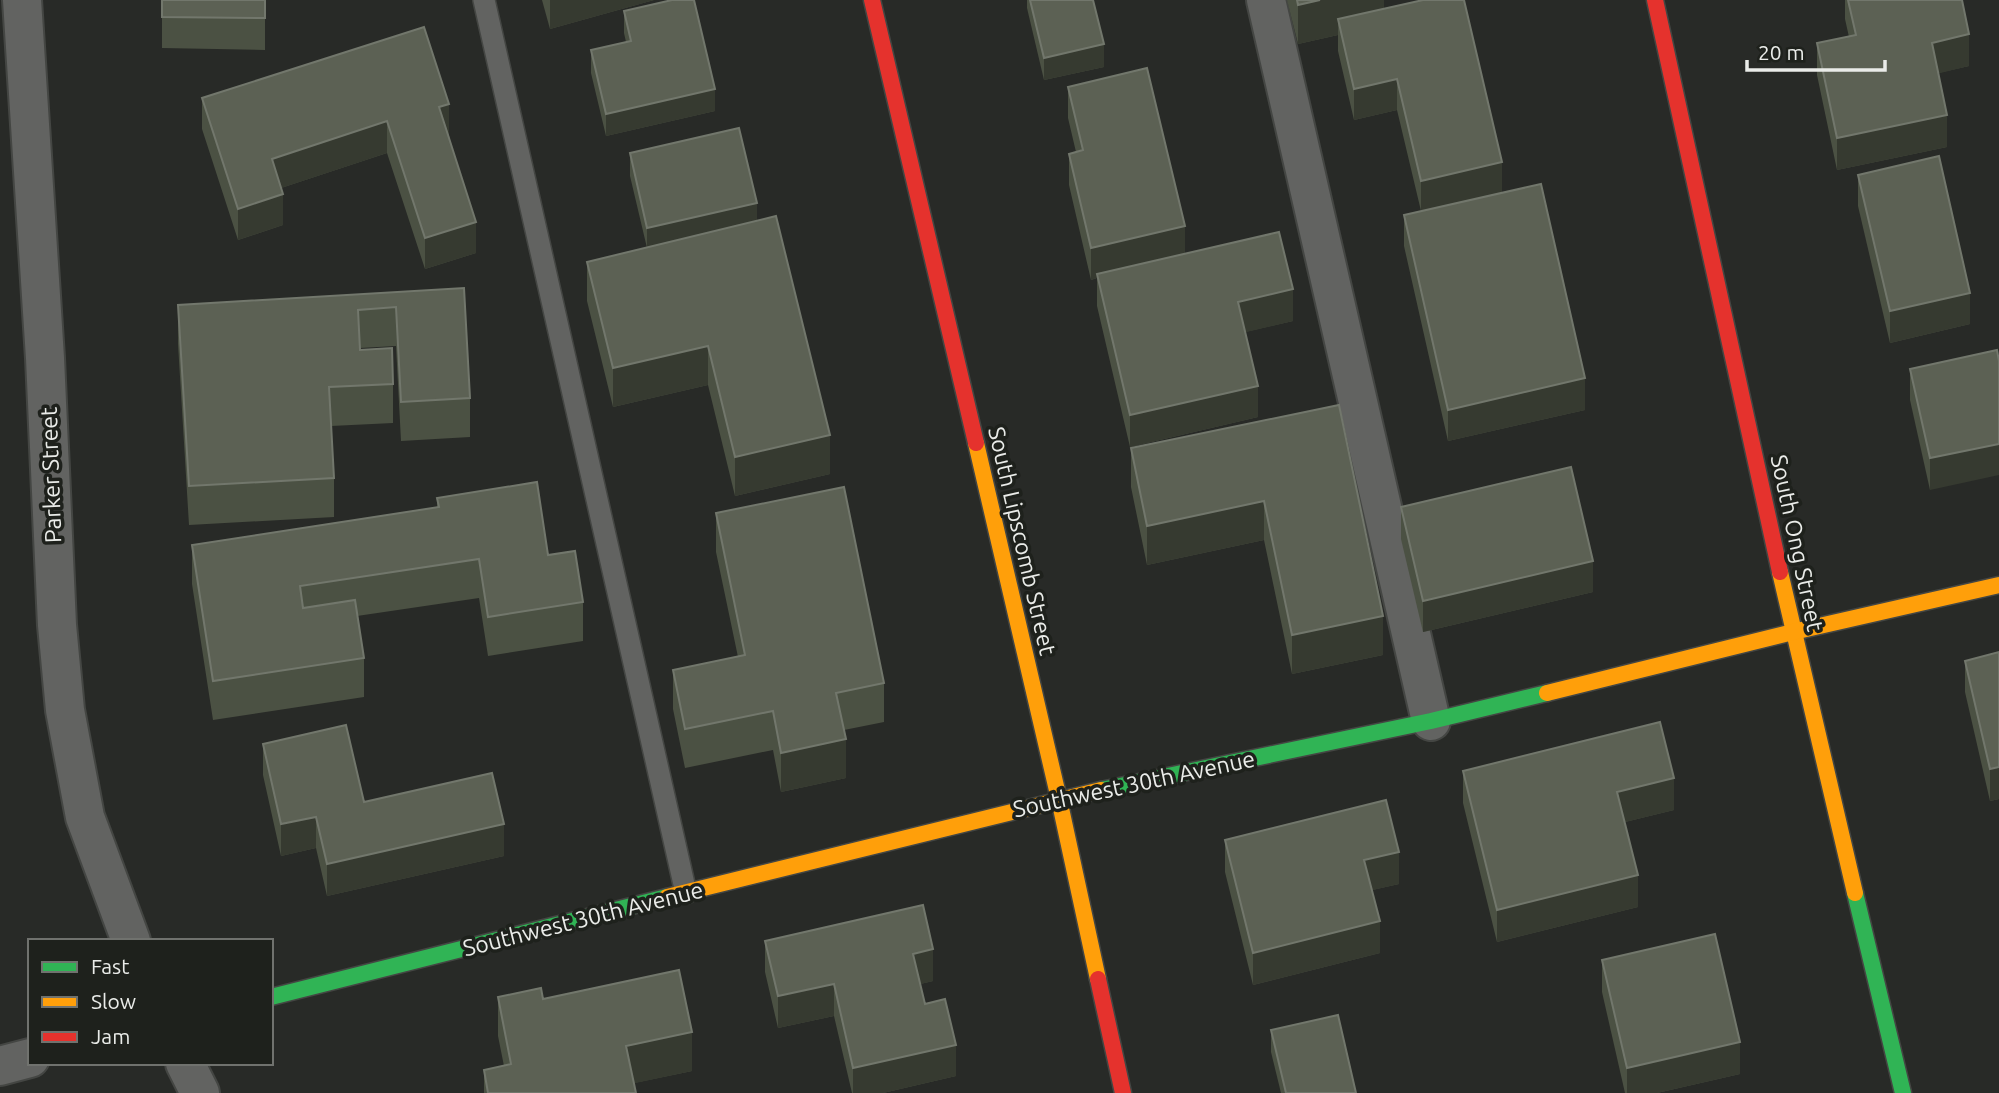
<svg xmlns="http://www.w3.org/2000/svg" width="1999" height="1093" viewBox="0 0 1999 1093" font-family="Ubuntu,sans-serif">
<style>
.lines{fill:none;stroke-linecap:round;stroke-linejoin:round}
.lane-casing{stroke:#444643;stroke-width:24}
.street-casing{stroke:#444643;stroke-width:42}
.fast-casing{stroke:#444643;stroke-width:19}
.slow-casing{stroke:#444643;stroke-width:19}
.jam-casing{stroke:#444643;stroke-width:19}
.lane{stroke:#626361;stroke-width:21}
.street{stroke:#626361;stroke-width:38}
.fast{stroke:#30b455;stroke-width:16}
.slow{stroke:#ff9f0a;stroke-width:16}
.jam{stroke:#e5322d;stroke-width:16}
.wall{fill:#4b5143}
.shaded-wall{fill:#363a30}
.building{fill:#5c6154;stroke:#72776c;stroke-width:2}
.labels{text-anchor:middle;stroke-width:7;stroke-linejoin:round;paint-order:stroke}
.street-label{font-size:23px;fill:#eaece9;stroke:#1e211c}
</style>
<rect width="100%" height="100%" fill="#282a27"/>
<g class="lines">
<defs>
<path id="lane" d="M484 0 686 893"/>
<g id="street">
<path d="M22 0 45 358 57 625 65 710 85 817 131 941"/>
<path d="M1266 0 1431 721"/>
<path d="M185 1063 200 1093"/>
<path d="M0 1066 30 1058"/>
</g>
<g id="fast">
<path d="M1101 790 1431 721 1547 693"/>
<path d="M1855 893 1903 1093"/>
<path d="M271 997 667 897"/>
</g>
<g id="slow">
<path d="M976 443 1059 799 1098 979"/>
<path d="M1780 572 1855 893"/>
<path d="M1547 693 1793 632 1999 585"/>
<path d="M667 897 1101 790"/>
</g>
<g id="jam">
<path d="M872 0 976 443"/>
<path d="M1655 0 1780 572"/>
<path d="M1098 979 1123 1093"/>
</g>
</defs>
<!-- lane casing -->
<use href="#lane" class="lane-casing"/>
<!-- street casing -->
<use href="#street" class="street-casing"/>
<!-- fast casing -->
<use href="#fast" class="fast-casing"/>
<!-- slow casing -->
<use href="#slow" class="slow-casing"/>
<!-- jam casing -->
<use href="#jam" class="jam-casing"/>
<!-- lane -->
<use href="#lane" class="lane"/>
<!-- street -->
<use href="#street" class="street"/>
<!-- fast -->
<use href="#fast" class="fast"/>
<!-- slow -->
<use href="#slow" class="slow"/>
<!-- jam -->
<use href="#jam" class="jam"/>
</g>
<!-- wall -->
<g class="wall">
<path d="M162 0H265V50L162 48Z"/>
<path d="M542 0H654L550 29Z"/>
<path d="M1027 0H1093L1104 67 1044 80 1027 8Z"/>
<path d="M1287 0H1384V9L1502 193 1585 410 1448 441 1404 246V215L1421 211 1397 110 1354 120 1338 51V35L1298 44Z"/>
<path d="M1845 0H1962L1969 66 1938 73 1947 147 1837 170 1817 75V43L1849 37 1845 19Z"/>
<path d="M624 11 715 111 606 136 591 73V50L626 42 624 33Z"/>
<path d="M424 27 476 253 425 269 387 153 281 188 283 225 238 240 202 129V98Z"/>
<path d="M1068 87 1185 254 1293 321 1245 332 1258 417 1130 447 1097 306V278L1091 280 1069 185V154L1076 152 1068 118Z"/>
<path d="M630 153 757 221 830 474 735 496 708 385 613 407 587 301V262L647 248 630 176Z"/>
<path d="M1858 175 1970 324 1890 343 1858 206Z"/>
<path d="M464 288 470 398V437L401 441 396 346 360 348V350L393 384V423L331 426 334 478V517L189 525 178 344V305Z"/>
<path d="M1999 361 1930 490 1910 400V369Z"/>
<path d="M1339 405 1383 655 1292 674 1264 540 1147 565 1131 487V448Z"/>
<path d="M437 498 548 555 583 602V641L488 656 479 598 357 616 364 658V697L213 720 192 584V545L437 507Z"/>
<path d="M1401 507 1593 592 1423 632 1401 539Z"/>
<path d="M716 513 884 683V722L844 730 846 778 781 792 773 750 685 768 673 709V670L738 657 716 552Z"/>
<path d="M1999 652V799L1990 801 1965 692V661Z"/>
<path d="M263 744 364 802 504 856 327 896 316 848 281 856 263 775Z"/>
<path d="M1463 771 1674 810 1625 822 1638 907 1497 942 1463 803Z"/>
<path d="M1225 840 1399 884 1372 890 1380 953 1253 985 1225 872Z"/>
<path d="M765 941 933 981 920 984 925 1004 956 1076 883 1093H852L834 1016 778 1028 765 972Z"/>
<path d="M1602 960 1740 1074 1657 1093H1625L1602 992Z"/>
<path d="M498 997 543 999 692 1071 634 1083 636 1093H484V1070L504 1066 498 1036Z"/>
<path d="M1271 1030 1356 1093H1281L1271 1052Z"/>
</g>
<!-- shaded-wall -->
<g class="shaded-wall">
<path d="M550 0H654L550 29Z"/>
<path d="M1320 0H1384V23L1338 19V35L1298 44V5Z"/>
<path d="M1969 34V66L1932 75V43Z"/>
<path d="M1104 44V67L1044 80V58Z"/>
<path d="M1397 79V110L1354 120V89Z"/>
<path d="M715 89V111L606 136V114Z"/>
<path d="M449 104V135L439 107Z"/>
<path d="M1947 115V147L1837 170V138Z"/>
<path d="M387 121V153L272 191V159Z"/>
<path d="M1502 162V194L1421 212V181Z"/>
<path d="M283 194V225L238 240V209Z"/>
<path d="M757 203V225L647 250V228Z"/>
<path d="M476 222V253L425 269V238Z"/>
<path d="M1185 226V257L1097 274V278L1091 280V248Z"/>
<path d="M1293 289V321L1238 334V302Z"/>
<path d="M1970 293V324L1890 343V311Z"/>
<path d="M708 346V385L613 407V368Z"/>
<path d="M1585 378V410L1448 441V410Z"/>
<path d="M1258 386V417L1130 447V415Z"/>
<path d="M830 435V474L735 496V457Z"/>
<path d="M1999 444V475L1930 490V458Z"/>
<path d="M1264 501V540L1147 565V526Z"/>
<path d="M1593 561V592L1423 632V601Z"/>
<path d="M1383 616V655L1292 674V635Z"/>
<path d="M846 739V778L781 792V753Z"/>
<path d="M1999 767V799L1990 801V769Z"/>
<path d="M1674 778V810L1617 824V792Z"/>
<path d="M316 817V848L281 856V824Z"/>
<path d="M504 824V856L327 896V864Z"/>
<path d="M1399 852V884L1364 892V860Z"/>
<path d="M1638 875V907L1497 942V910Z"/>
<path d="M1380 921V953L1253 985V953Z"/>
<path d="M933 949V981L913 986V954Z"/>
<path d="M834 984V1016L778 1028V996Z"/>
<path d="M692 1032V1071L626 1085V1046Z"/>
<path d="M1740 1042V1074L1657 1093H1627V1068Z"/>
<path d="M956 1045V1076L883 1093H853V1068Z"/>
</g>
<!-- building -->
<g class="building">
<path d="M162 0H265V18L162 17Z"/>
<path d="M672 0H694L715 89 606 114 591 50 631 41 624 11Z"/>
<path d="M1030 0H1093L1104 44 1044 58Z"/>
<path d="M1297 0H1320L1298 5Z"/>
<path d="M1423 0H1464L1502 162 1421 181 1397 79 1354 89 1338 19Z"/>
<path d="M1848 0H1962L1969 34 1932 43 1947 115 1837 138 1817 43 1856 35Z"/>
<path d="M424 27 449 104 439 107 476 222 425 238 387 121 272 159 283 194 238 209 202 98Z"/>
<path d="M1147 68 1185 226 1091 248 1069 154 1083 150 1068 87Z"/>
<path d="M739 128 757 203 647 228 630 153Z"/>
<path d="M1939 156 1970 293 1890 311 1858 175Z"/>
<path d="M1541 184 1585 378 1448 410 1404 215Z"/>
<path d="M776 216 830 435 735 457 708 346 613 368 587 262Z"/>
<path d="M1279 232 1293 289 1238 302 1258 386 1130 415 1097 274Z"/>
<path d="M464 288 470 398 401 402 396 307 358 310 360 350 392 348 393 384 329 387 334 478 189 486 178 305Z"/>
<path d="M1997 350 1999 361V444L1930 458 1910 369Z"/>
<path d="M1339 405 1383 616 1292 635 1264 501 1147 526 1131 448Z"/>
<path d="M1571 467 1593 561 1423 601 1401 507Z"/>
<path d="M537 482 548 555 575 551 583 602 488 617 479 559 300 586 303 608 355 600 364 658 213 681 192 545 439 507 437 498Z"/>
<path d="M844 487 884 683 836 693 846 739 781 753 773 711 685 729 673 670 745 655 716 513Z"/>
<path d="M1999 652V767L1990 769 1965 661Z"/>
<path d="M1660 722 1674 778 1617 792 1638 875 1497 910 1463 771Z"/>
<path d="M346 725 364 802 492 773 504 824 327 864 316 817 281 824 263 744Z"/>
<path d="M1386 800 1399 852 1364 860 1380 921 1253 953 1225 840Z"/>
<path d="M923 905 933 949 913 954 925 1004 945 999 956 1045 853 1068 834 984 778 996 765 941Z"/>
<path d="M1715 934 1740 1042 1627 1068 1602 960Z"/>
<path d="M679 970 692 1032 626 1046 636 1093H488L484 1070 511 1064 498 997 541 988 543 999Z"/>
<path d="M1338 1015 1356 1093H1286L1271 1030Z"/>
</g>
<g class="labels">
<!-- street labels -->
<g class="street-label">
<text transform="translate(51 475) rotate(-92)" y="8">Parker Street</text>
<text transform="translate(1022 541) rotate(77)" y="8">South Lipscomb Street</text>
<text transform="translate(1797 543) rotate(78)" y="8">South Ong Street</text>
<text transform="translate(1134 784) rotate(-12)" y="8">Southwest 30th Avenue</text>
<text transform="translate(583 919) rotate(-14)" y="8">Southwest 30th Avenue</text>
</g>
</g>
<!-- legend -->
<rect x="28" y="939" width="245" height="126" fill="#1e211c" stroke="#70726e" stroke-width="2"/>
<rect x="42" y="962" width="35" height="10" fill="#30b455" stroke="#70726e" stroke-width="2"/>
<text x="91" y="974" font-size="21" fill="#eaece9">Fast</text>
<rect x="42" y="997" width="35" height="10" fill="#ff9f0a" stroke="#70726e" stroke-width="2"/>
<text x="91" y="1009" font-size="21" fill="#eaece9">Slow</text>
<rect x="42" y="1032" width="35" height="10" fill="#e5322d" stroke="#70726e" stroke-width="2"/>
<text x="91" y="1044" font-size="21" fill="#eaece9">Jam</text>
<!-- scale -->
<path d="M1747 60v10h138v-10" fill="none" stroke="#eaece9" stroke-width="3.5"/>
<text x="1758" y="60" font-size="21" fill="#eaece9" stroke="#1e211c" stroke-width="5" paint-order="stroke">20 m</text>
</svg>
